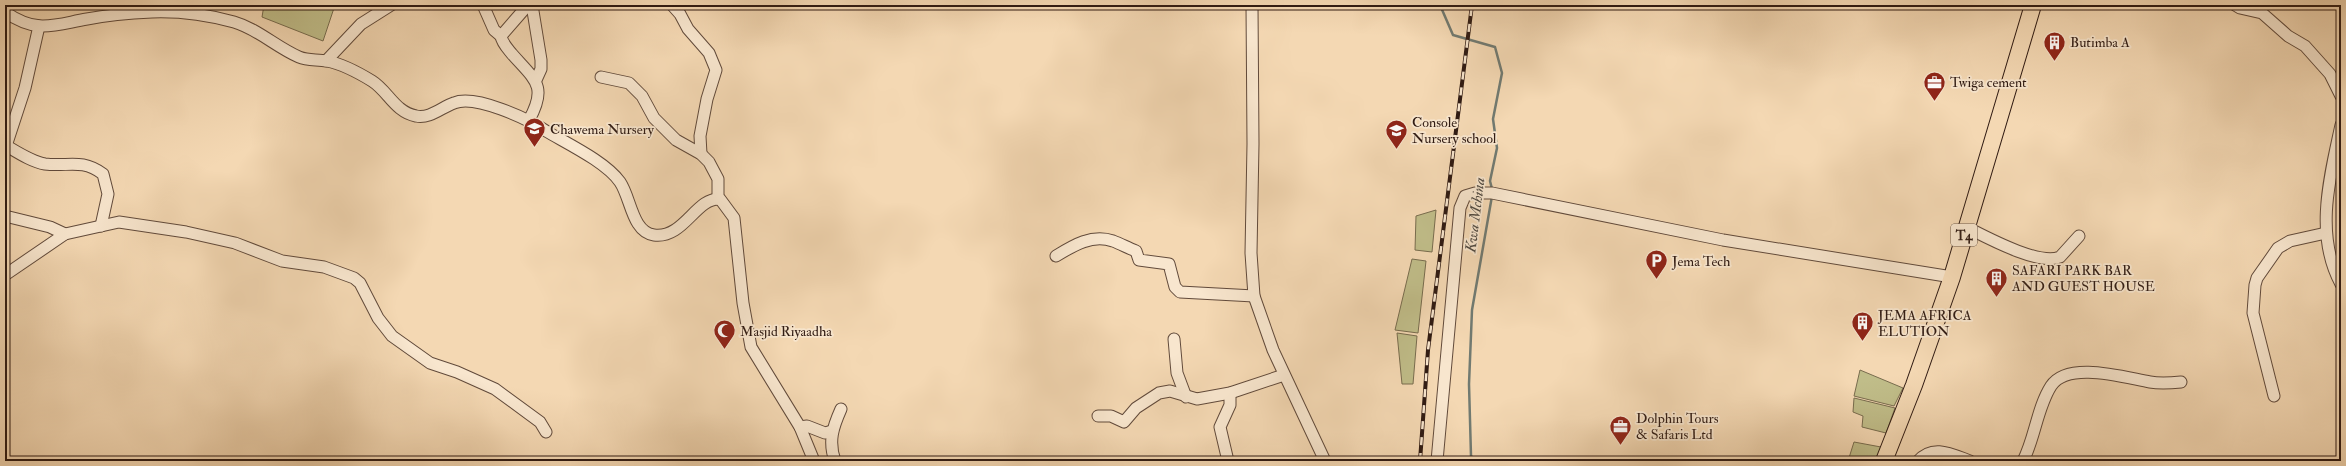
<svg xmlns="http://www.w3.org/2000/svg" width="2346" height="466" viewBox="0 0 2346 466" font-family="'IM FELL Double Pica',serif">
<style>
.garden{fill:#c0bd89;stroke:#786c4e}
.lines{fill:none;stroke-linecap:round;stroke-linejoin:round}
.stream{stroke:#717a71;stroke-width:2.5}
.minor-casing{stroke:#614a3b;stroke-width:13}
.highway-casing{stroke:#301b13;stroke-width:18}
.minor{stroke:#f8e6ce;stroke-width:11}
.highway{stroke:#f4d8b3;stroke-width:16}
.rail-casing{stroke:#301b13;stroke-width:4}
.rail{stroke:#f8e6ce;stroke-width:2.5;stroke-dasharray:8;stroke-linecap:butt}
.labels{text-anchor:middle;stroke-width:3.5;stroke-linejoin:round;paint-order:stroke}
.shield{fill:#f8e6ce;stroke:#6c584b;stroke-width:1}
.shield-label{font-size:13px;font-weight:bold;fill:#301b13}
.poi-label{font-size:14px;fill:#301b13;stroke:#f8e6ce;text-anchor:start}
.water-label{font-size:15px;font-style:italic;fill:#504a42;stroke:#f8e6ce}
</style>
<rect width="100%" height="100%" fill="#f4d8b3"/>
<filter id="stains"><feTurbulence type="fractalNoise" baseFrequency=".005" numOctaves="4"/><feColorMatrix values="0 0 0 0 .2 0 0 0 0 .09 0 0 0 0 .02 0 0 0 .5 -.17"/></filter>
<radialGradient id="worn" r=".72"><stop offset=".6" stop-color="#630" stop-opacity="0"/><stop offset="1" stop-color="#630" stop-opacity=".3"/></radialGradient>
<!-- garden -->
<g class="garden">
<path d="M264 5H335L323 41 262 17Z"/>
<path d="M1436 210 1432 252 1415 250 1416 216Z"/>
<path d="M1412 259 1426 261 1418 333 1395 330Z"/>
<path d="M1397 333 1417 336 1413 384H1402Z"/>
<path d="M1860 370 1903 388 1894 406 1854 396Z"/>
<path d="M1854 398 1895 408 1886 433 1862 427 1863 416 1853 412Z"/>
<path d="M1854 442 1881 447 1876 461H1848Z"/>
</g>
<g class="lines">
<!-- stream -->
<g class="stream">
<path d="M1440 5 1453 35 1495 47 1502 73 1493 119 1497 148 1490 181 1492 189"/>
<path d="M1477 461 1471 456 1469 384 1472 310 1492 196"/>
</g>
<defs>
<g id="minor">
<path d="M483 5 494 30 501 36"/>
<path d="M528 5 501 36C502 43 508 49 512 54 535 80 548 86 529 120"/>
<path d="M532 5 541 60V69L536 80"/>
<path d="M672 5 680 14 688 29 709 53 716 70 707 99 700 136 701 154"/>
<path d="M1252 5 1253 144 1251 253 1254 296 1273 350 1325 461"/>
<path d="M2235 5 2240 8 2262 13 2288 36 2305 46 2330 74 2341 96"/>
<path d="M5 12C37 34 53 25 87 19 108 15 131 13 152 12 179 11 208 15 234 22 258 29 276 47 299 57 308 61 317 59 327 61 342 64 359 73 372 81 388 91 395 112 416 116 430 119 442 107 454 103 475 94 528 119 546 131 568 144 606 162 620 182 631 198 632 232 654 235 684 239 696 197 720 199L734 218 743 303 751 347 800 427 814 461"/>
<path d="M326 61 361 24 391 5"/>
<path d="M601 77 629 83 642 96 654 118 676 140 701 154 709 162 718 179V199"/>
<path d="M2341 125C2330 176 2314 235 2341 284"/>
<path d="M5 145C17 152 32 162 45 164 68 167 81 158 103 174L108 194 101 226"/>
<path d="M6 146 25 88 39 26"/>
<path d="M5 216 50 227 65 234"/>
<path d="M1966 227C1986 237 2039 266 2060 257L2079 236"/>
<path d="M1056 256C1074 245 1092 234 1113 241 1121 244 1128 248 1136 251L1139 260 1169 264 1175 287 1180 292 1254 296"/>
<path d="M5 275 65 234 119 222 186 232 235 243 282 261 324 267 354 278 360 283 378 318 392 336 430 363 457 372 495 389 540 422 546 432"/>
<path d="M1174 339 1177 373 1186 397"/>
<path d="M2274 396 2253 313 2255 285 2257 278 2278 248 2290 241 2326 233"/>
<path d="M1098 416H1111L1124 422 1136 408 1159 393 1170 391 1197 399 1230 393 1284 375"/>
<path d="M800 427 807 426 825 433 832 431"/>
<path d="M835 461C828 441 833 427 841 409"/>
<path d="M1228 461 1220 427 1230 405V393"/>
<path d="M1437 461 1460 208 1465 196 1475 193H1492L1723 240 1952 277"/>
<path d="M1918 461C1933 444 1951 454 1970 461"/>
<path d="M2023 461C2035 438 2037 408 2051 386 2068 360 2126 378 2150 382 2161 384 2171 383 2181 382"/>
</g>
<path id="highway" d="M1884 461 1914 385 1952 277 2033 5"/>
</defs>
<!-- minor casing -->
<use href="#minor" class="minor-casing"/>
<!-- highway casing -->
<use href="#highway" class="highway-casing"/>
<!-- minor -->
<use href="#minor" class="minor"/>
<!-- highway -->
<use href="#highway" class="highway"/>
<defs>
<path id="rail" d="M1420 461 1428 350 1472 5"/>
</defs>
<!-- rail casing -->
<use href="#rail" class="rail-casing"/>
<!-- rail -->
<use href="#rail" class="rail"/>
</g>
<!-- icons -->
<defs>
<symbol id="building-pin" viewBox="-11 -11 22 30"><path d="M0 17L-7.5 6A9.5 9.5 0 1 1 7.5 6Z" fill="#8f2418" stroke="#f8e6ce"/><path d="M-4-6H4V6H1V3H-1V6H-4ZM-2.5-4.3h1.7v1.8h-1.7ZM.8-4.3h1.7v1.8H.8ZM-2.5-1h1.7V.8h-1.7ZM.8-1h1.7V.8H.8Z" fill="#fff"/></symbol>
<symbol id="office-pin" viewBox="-11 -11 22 30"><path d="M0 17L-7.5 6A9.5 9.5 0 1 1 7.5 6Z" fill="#8f2418" stroke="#f8e6ce"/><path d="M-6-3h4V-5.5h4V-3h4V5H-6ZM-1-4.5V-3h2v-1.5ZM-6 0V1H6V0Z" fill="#fff"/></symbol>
<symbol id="school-pin" viewBox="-11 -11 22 30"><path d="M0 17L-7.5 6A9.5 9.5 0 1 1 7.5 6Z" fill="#8f2418" stroke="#f8e6ce"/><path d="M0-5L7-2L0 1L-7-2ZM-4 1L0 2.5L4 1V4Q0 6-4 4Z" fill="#fff"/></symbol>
<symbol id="parking-pin" viewBox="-11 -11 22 30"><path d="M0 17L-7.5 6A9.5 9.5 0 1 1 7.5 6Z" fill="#8f2418" stroke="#f8e6ce"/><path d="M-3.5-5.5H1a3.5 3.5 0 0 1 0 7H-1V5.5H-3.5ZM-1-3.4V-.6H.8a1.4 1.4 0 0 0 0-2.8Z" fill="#fff"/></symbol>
<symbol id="mosque-pin" viewBox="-11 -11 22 30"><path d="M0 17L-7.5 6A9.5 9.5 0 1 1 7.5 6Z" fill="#8f2418" stroke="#f8e6ce"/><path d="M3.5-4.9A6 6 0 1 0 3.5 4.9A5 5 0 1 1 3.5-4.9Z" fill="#fff"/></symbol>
</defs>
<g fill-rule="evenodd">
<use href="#building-pin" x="2042" y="30" width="25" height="34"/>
<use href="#office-pin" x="1922" y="70" width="25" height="34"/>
<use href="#school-pin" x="522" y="116" width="25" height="34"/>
<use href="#school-pin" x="1384" y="118" width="25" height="34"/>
<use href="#parking-pin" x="1644" y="248" width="25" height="34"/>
<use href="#building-pin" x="1984" y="266" width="25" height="34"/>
<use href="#building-pin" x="1850" y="310" width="25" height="34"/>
<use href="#mosque-pin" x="712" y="318" width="25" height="34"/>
<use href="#office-pin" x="1608" y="414" width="25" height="34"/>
</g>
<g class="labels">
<!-- shield labels -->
<rect class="shield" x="1951" y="224" width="26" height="22" rx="3"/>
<g class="shield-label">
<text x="1964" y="240">T4</text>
</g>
<!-- poi labels -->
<g class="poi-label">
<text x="2070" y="47">Butimba A</text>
<text x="1950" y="87">Twiga cement</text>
<text x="1412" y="127">Console<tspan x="1412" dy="16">Nursery school</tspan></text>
<text x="550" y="134">Chawema Nursery</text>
<text x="1672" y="266">Jema Tech</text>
<text x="2012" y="275">SAFARI PARK BAR<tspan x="2012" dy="16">AND GUEST HOUSE</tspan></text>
<text x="1878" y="320">JEMA AFRICA<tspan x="1878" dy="16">ELUTION</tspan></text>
<text x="740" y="336">Masjid Riyaadha</text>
<text x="1636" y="423">Dolphin Tours<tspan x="1636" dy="16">&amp; Safaris Ltd</tspan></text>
</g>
<!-- water labels -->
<g class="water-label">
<text transform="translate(1475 215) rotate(-83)" y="5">Kwa Mchina</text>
</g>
</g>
<!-- margin -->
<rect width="2346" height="466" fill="none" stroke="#f4d8b3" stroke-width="20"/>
<rect x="6" y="6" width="2334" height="454" fill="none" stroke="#301b13" stroke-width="2"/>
<rect x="10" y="10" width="2326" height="446" fill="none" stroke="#301b13"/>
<rect width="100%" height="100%" filter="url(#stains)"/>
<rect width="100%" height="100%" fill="url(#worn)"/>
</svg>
